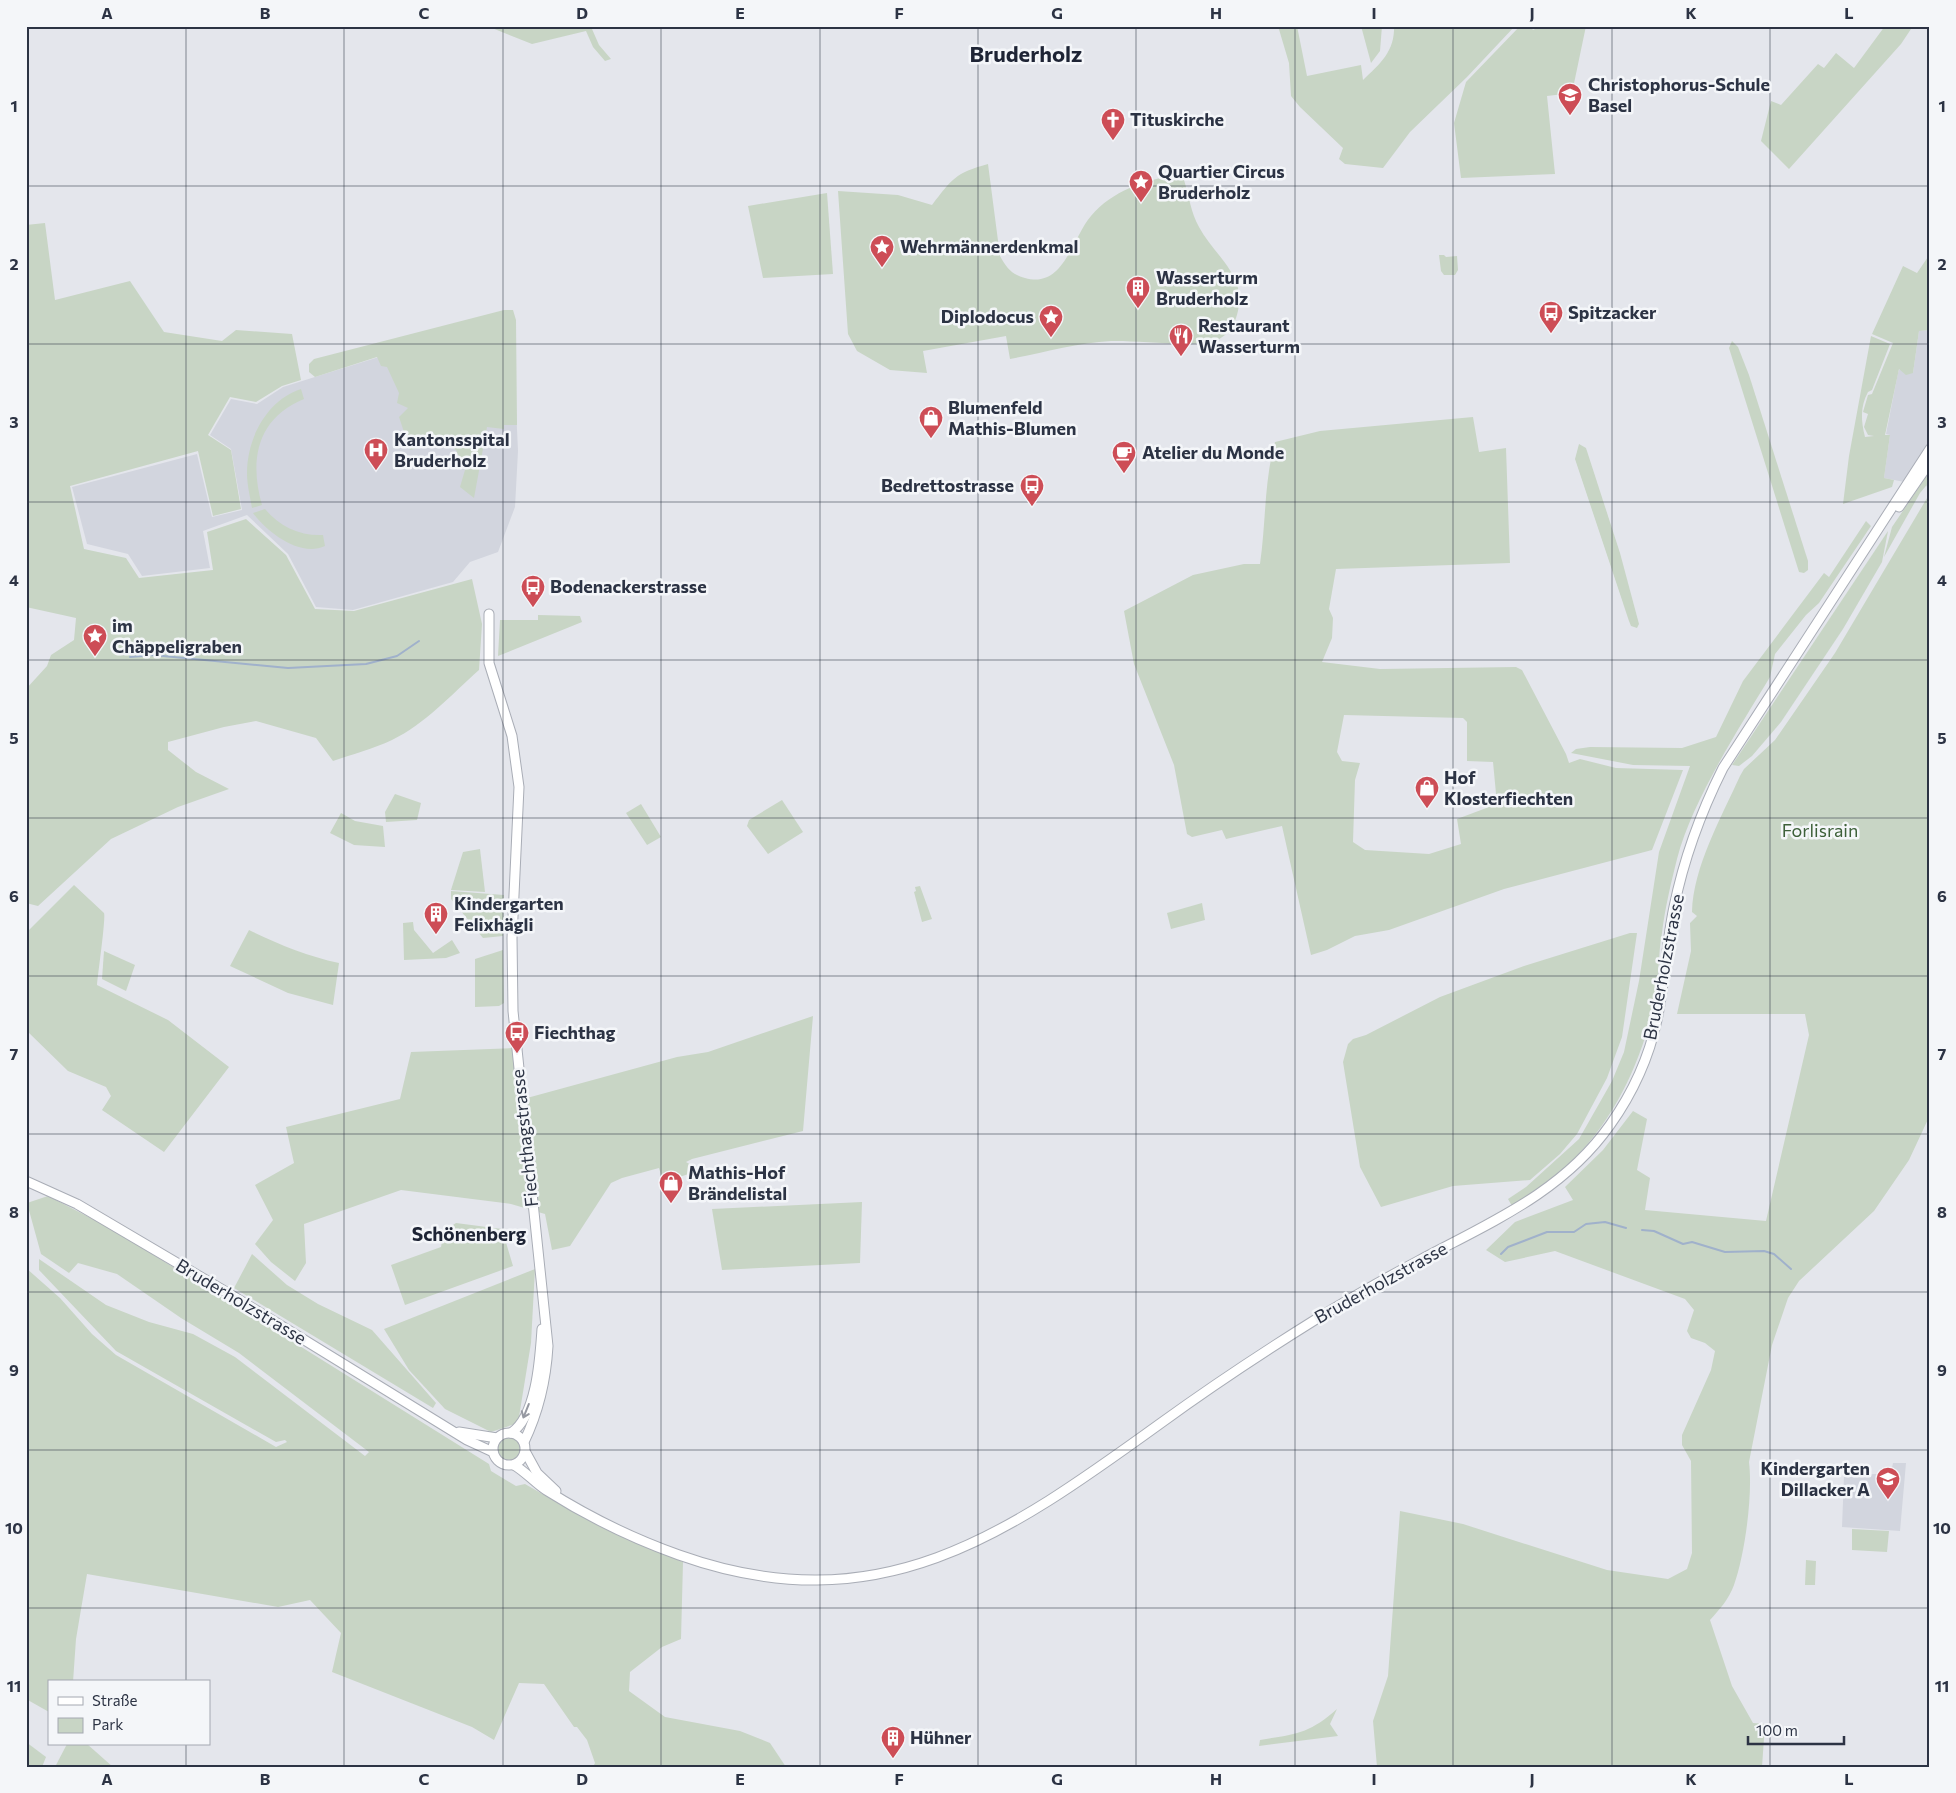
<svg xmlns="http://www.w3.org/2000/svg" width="1956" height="1793" viewBox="0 0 1956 1793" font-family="Commissioner,sans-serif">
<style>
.built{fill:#d2d5de}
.green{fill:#c8d5c5;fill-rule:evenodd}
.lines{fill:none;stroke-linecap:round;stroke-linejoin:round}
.stream{stroke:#a0b1cb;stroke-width:2}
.secondary-casing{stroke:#a9adb6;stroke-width:11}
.secondary{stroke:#fff;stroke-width:9}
.oneway{stroke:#9699a2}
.grid{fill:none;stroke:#2c3344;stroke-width:1;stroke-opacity:0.55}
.labels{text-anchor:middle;stroke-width:5;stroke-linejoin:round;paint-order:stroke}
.poi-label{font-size:18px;font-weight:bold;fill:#2c3344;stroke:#f4f6f9;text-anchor:start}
.park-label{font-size:18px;fill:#3d6039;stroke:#f4f6f9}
.street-label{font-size:18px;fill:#2c3344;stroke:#f4f6f9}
.neighbourhood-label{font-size:19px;font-weight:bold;fill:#1e2435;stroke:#f4f6f9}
.district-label{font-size:22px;font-weight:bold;fill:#1e2435;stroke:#f4f6f9}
.neatline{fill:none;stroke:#2c3344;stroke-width:2}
.grid-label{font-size:16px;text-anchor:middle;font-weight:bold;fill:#2c3344}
</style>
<rect width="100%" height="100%" fill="#e4e6ec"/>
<!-- built -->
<g class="built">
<path d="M1930 330V487L1884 478 1890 435 1886 434 1898 373 1900 368 1913 373 1919 331Z"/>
<path d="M513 342 518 451 515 507 498 552 470 562 453 582 353 610 316 607 288 554 247 515 203 531 210 568 142 576 128 554 87 544 72 487 197 454 212 517 242 510 231 449 210 435 231 399 257 404 283 387 398 351Z"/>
<path d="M1893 1463H1906L1900 1531 1842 1527 1844 1476 1891 1473Z"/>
</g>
<!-- green -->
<g class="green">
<path d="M487 26H498L506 29 507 26H594L592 29 599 45 611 59 605 61 593 47 586 31 532 44Z"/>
<path d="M1278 26H1297L1307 76 1361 65 1363 80C1380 64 1395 51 1394 26H1515L1467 77 1410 132 1383 168 1345 164 1339 159 1343 148 1300 107 1291 96 1289 63Z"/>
<path d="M1361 26H1382L1380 51 1371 63Z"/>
<path d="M1520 26H1530L1533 30 1541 26H1586L1572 93 1547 96 1555 174 1461 178 1454 123 1466 82Z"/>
<path d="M1885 26H1913L1901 44 1789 169 1761 141 1771 101 1781 105 1818 64 1824 68 1836 53 1854 68Z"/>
<path d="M988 164 1000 256C1006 267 1012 275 1025 278 1064 289 1072 238 1091 216 1112 191 1145 180 1176 175L1184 180C1189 196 1191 213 1199 227 1210 248 1232 265 1238 288 1242 306 1236 332 1217 340 1196 348 1136 340 1111 341 1077 343 1042 353 1010 359L1006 336 923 351 927 373 890 370 857 351 848 334 838 191 898 195 932 205C952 179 955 173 988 164Z"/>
<path d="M827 193 833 274 763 278 748 206Z"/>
<path d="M45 223 55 300 130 281 164 332 222 341 236 330 292 334 301 380 282 386 256 402 230 397 208 435 231 450 241 509 213 516 198 451 70 486 84 549 126 558 139 578 213 570 207 532 246 519 286 555 315 609 354 611 472 579 482 624 479 670C452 694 425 724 392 740 373 749 353 754 333 761L316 738 256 721 224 727 168 742V750L196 772 229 789 178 807 111 839 38 906 26 903V689L47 666 51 655 74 640 76 618 26 607V225Z"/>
<path d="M1930 254V330L1919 331 1913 373 1906 375 1899 369 1885 435H1890L1884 478 1894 480 1892 487 1843 504 1849 456 1871 336 1890 344 1872 390 1868 392C1860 407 1861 421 1865 437L1874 436 1868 435 1864 427 1868 414 1863 412 1868 395 1872 394 1893 343 1872 334 1903 266 1917 273Z"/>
<path d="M1439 255H1444L1446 257 1457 256 1458 270 1455 275H1444L1441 271Z"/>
<path d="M504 310H513L516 320 517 425H504V429L487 427 474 498 460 487 465 470 456 450 445 441 410 450 399 417 408 408 397 403 399 393 387 367 381 366 377 357 315 377 309 372V364L314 359Z"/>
<path d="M1732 341 1738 347 1749 375 1808 561V570L1804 573 1799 572 1729 348Z"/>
<path d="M301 389 304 399C257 418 249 460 262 505L252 508C250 496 247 485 247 473 247 438 267 400 301 389Z"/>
<path d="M1473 417 1479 452 1506 448 1510 563 1336 569 1329 609 1333 618 1332 638 1322 662 1380 669 1516 667 1522 670 1566 754 1569 763 1580 759 1616 768 1683 770 1652 850 1504 889 1389 930 1355 936 1327 950 1311 955 1282 826 1226 839 1222 830 1192 837 1187 834 1174 765 1134 664 1124 611 1193 575 1244 564H1260C1266 523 1264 481 1275 442L1320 431ZM1344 715 1463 718 1467 722V761L1493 762 1497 804 1457 819 1461 844 1429 854 1365 850 1353 842 1355 780 1360 763 1342 761 1337 752Z"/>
<path d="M1579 444 1586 448 1620 553 1639 624 1637 628 1631 626 1629 621 1575 459Z"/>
<path d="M1930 471V481L1920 493 1884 557 1892 527Z"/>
<path d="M1930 493V1115L1909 1160 1874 1211 1799 1281 1788 1298 1772 1345 1749 1462C1753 1494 1745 1554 1734 1585 1729 1599 1720 1609 1710 1620L1732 1686 1753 1723 1765 1724 1762 1767H1377L1373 1721 1388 1676 1400 1511 1463 1524 1607 1570 1668 1579 1687 1569 1692 1553 1691 1461 1682 1445V1435L1711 1370 1715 1351 1705 1343 1691 1338 1687 1331 1694 1310 1685 1299 1555 1251 1505 1262 1486 1250 1515 1222 1573 1200 1565 1187 1603 1150 1633 1111 1647 1119 1637 1170 1650 1178 1645 1210 1766 1221 1809 1035 1805 1014H1677L1691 951 1690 923 1697 916 1692 912C1693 867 1722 816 1740 776L1744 769 1775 740 1835 653Z"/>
<path d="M265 509C280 527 300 536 323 535L325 546C300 558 267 532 253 513Z"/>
<path d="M1866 521 1871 526 1819 603 1806 615 1775 654 1770 677C1739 728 1692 801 1677 859 1671 883 1665 908 1662 933 1658 955 1659 979 1655 1001 1642 1059 1617 1115 1575 1158 1557 1177 1534 1191 1512 1206L1508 1199 1526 1187 1579 1139 1612 1081 1624 1052 1639 981 1659 852 1690 766 1633 765 1571 753 1576 749 1590 747 1682 748 1716 737 1743 681 1824 573 1829 577Z"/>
<path d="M1888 531 1882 562 1843 629 1781 722 1752 756 1739 766 1732 765Z"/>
<path d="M538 615 580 616 582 622 498 656 500 620H538Z"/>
<path d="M395 794 421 803 417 820 386 822 385 812Z"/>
<path d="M782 800 803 832 768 854 747 826 749 820Z"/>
<path d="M641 804 661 837 647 845 626 813Z"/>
<path d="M341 813 355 821 383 826 385 847 354 845 330 833Z"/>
<path d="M480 849 485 892 451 890 463 852Z"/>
<path d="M74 885 104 913C106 918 98 973 97 985L168 1020 229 1067 164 1152 102 1110 111 1096 106 1087 68 1071 26 1030V933Z"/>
<path d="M920 886 932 919 922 922 914 892 916 891 915 887Z"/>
<path d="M451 891 504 895 503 936 483 938 451 899Z"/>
<path d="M1202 903 1205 920 1171 929 1167 913Z"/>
<path d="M413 922 414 930 433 953 452 940 460 953 446 958 404 960 403 923Z"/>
<path d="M249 930C278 944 307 956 339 963L333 1005 288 993 230 966Z"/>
<path d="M1630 933H1637L1622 1037 1607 1078 1577 1134 1560 1154 1530 1180 1453 1186 1381 1207 1360 1167 1343 1062 1348 1044 1353 1039 1366 1035 1440 997 1524 966Z"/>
<path d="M503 950 504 1003 499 1006 475 1007V959Z"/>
<path d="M104 951 135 965 126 991 102 979Z"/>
<path d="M813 1016 803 1131 692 1159 686 1162 691 1165 692 1173 663 1182 659 1168 622 1178 611 1183 570 1246 552 1250 545 1214 511 1204 401 1190 304 1224 306 1263 295 1281 271 1262 255 1244 273 1220 255 1185 294 1163 286 1127 400 1099 411 1052 514 1048 516 1101 677 1057 708 1052Z"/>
<path d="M48 1196 112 1229 489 1464 491 1471 516 1486 525 1484C576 1514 629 1540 683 1562L681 1639 662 1647 630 1672 629 1691 665 1717 740 1731 770 1743 786 1767H593L595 1763 587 1740 577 1727H574L544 1684 519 1683 494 1740 472 1727 332 1672 341 1633 310 1600 278 1607 87 1574 76 1639 73 1682H49V1712L26 1699V1268L60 1298 92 1334 116 1355 276 1447 287 1442 285 1440 276 1442 116 1351 39 1270V1259L106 1305 149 1322 193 1334 235 1357 365 1456 369 1452 239 1353 181 1318 117 1274 78 1263 69 1273 41 1254 27 1203Z"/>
<path d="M862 1202 860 1263 722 1270 712 1209Z"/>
<path d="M456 1223 502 1229 513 1266 405 1305 391 1265 441 1247 444 1231Z"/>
<path d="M252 1254 287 1285 318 1304 372 1330 436 1403 433 1408 234 1288Z"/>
<path d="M535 1269 531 1343 518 1423 491 1432 445 1409 409 1370 384 1329Z"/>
<circle cx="510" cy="1449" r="12"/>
<path d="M1852 1529 1889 1531 1887 1552 1852 1550Z"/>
<path d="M1806 1560 1816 1561 1815 1585H1805Z"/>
<path d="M1337 1709 1330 1724 1338 1736 1259 1746 1260 1740C1296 1734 1309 1734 1337 1709Z"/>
<path d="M26 1742 46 1757 42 1767H26Z"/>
<path d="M67 1744H87L113 1767H55Z"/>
</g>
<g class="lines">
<!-- stream -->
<g class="stream">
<path d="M130 657 153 655 288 668 366 664 397 656 419 641"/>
<path d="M1642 1230 1654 1231 1683 1244 1692 1242 1725 1252 1764 1251 1774 1254 1791 1269"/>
<path d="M1501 1254 1508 1247 1547 1232H1574L1586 1224 1605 1222 1626 1228"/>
</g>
<defs>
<g id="secondary">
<path d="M1899 507 1930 462"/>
<path d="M489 614V663L512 736 519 787 512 938 513 1011 548 1346C546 1381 539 1411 524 1442"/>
<path d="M26 1181 77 1204 228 1293 467 1440 493 1452"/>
<path d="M459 1432 497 1438"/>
<circle cx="509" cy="1449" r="16"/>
<path d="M511 1433C537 1416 540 1357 542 1329"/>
<path d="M526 1453 537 1473 556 1491"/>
<path d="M514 1465C526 1472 535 1483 546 1490 587 1516 634 1539 679 1555 879 1626 1006 1535 1161 1423 1212 1386 1265 1351 1318 1318 1351 1298 1384 1279 1418 1261 1489 1223 1562 1193 1610 1125 1632 1094 1649 1057 1657 1020 1665 983 1666 944 1674 907 1684 858 1701 812 1723 768L1930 449"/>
</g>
</defs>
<!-- secondary casing -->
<use href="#secondary" class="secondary-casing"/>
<!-- secondary -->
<use href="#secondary" class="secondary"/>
</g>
<!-- one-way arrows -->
<defs><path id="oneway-shaft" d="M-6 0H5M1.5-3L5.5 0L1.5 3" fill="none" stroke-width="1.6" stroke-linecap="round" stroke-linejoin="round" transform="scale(1.25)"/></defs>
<use class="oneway" href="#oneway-shaft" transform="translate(526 1411) rotate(112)"/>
<!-- grid -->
<path class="grid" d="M186 26V1682M344 26V1767M503 26V1767M661 26V1767M820 26V1767M978 26V1767M1136 26V1767M1295 26V1767M1453 26V1767M1612 26V1767M1770 26V1767M26 186H1930M26 344H1930M26 502H1930M26 660H1930M26 818H1930M26 976H1930M26 1134H1930M26 1292H1930M26 1450H1930M26 1608H1930M186 1744V1767"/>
<!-- icons -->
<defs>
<symbol id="school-pin" viewBox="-11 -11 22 30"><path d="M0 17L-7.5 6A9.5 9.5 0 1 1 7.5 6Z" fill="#cd4d56" stroke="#f4f6f9"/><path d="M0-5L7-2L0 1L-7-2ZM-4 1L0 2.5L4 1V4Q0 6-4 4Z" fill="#fff"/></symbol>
<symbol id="church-pin" viewBox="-11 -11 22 30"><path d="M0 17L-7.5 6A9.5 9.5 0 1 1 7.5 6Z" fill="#cd4d56" stroke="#f4f6f9"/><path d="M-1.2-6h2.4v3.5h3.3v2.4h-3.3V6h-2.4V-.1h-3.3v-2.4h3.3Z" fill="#fff"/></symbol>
<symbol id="sight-pin" viewBox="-11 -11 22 30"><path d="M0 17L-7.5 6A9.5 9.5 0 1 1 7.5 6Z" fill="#cd4d56" stroke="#f4f6f9"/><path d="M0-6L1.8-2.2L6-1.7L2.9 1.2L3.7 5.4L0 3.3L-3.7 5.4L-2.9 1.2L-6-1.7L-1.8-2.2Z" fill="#fff"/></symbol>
<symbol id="building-pin" viewBox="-11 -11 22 30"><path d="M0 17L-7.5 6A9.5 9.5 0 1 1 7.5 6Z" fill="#cd4d56" stroke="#f4f6f9"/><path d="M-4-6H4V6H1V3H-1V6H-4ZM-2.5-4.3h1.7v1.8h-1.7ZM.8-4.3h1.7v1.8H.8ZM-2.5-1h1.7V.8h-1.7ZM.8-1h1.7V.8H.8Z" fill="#fff"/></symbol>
<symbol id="bus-pin" viewBox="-11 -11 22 30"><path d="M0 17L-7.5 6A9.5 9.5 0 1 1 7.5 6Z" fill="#cd4d56" stroke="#f4f6f9"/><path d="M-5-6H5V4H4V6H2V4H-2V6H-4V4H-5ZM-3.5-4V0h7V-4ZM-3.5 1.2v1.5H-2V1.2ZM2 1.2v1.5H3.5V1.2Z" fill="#fff"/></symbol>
<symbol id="restaurant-pin" viewBox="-11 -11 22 30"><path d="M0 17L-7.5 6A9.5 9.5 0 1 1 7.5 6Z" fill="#cd4d56" stroke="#f4f6f9"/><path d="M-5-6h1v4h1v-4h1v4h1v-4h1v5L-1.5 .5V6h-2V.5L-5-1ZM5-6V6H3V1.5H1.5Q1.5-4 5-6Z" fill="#fff"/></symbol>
<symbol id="shop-pin" viewBox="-11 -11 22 30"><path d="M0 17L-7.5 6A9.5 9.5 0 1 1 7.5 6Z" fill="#cd4d56" stroke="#f4f6f9"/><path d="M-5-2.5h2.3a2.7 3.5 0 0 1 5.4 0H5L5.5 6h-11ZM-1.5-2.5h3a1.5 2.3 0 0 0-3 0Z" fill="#fff"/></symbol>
<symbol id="hospital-pin" viewBox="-11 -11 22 30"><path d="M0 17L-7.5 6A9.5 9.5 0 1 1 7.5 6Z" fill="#cd4d56" stroke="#f4f6f9"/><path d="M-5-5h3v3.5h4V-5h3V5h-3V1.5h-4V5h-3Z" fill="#fff"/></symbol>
<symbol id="cafe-pin" viewBox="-11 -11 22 30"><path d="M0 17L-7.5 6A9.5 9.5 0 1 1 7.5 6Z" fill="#cd4d56" stroke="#f4f6f9"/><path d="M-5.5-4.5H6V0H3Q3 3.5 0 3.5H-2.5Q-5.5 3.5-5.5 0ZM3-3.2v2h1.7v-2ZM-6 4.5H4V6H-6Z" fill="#fff"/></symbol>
</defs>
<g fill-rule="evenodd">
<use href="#school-pin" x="1556" y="81" width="28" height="38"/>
<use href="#church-pin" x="1099" y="106" width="28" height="38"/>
<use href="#sight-pin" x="1127" y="168" width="28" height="38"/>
<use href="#sight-pin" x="868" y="233" width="28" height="38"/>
<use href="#building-pin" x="1124" y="274" width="28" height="38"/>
<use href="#bus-pin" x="1537" y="299" width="28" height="38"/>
<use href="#sight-pin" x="1037" y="303" width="28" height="38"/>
<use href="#restaurant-pin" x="1167" y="322" width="28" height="38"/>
<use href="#shop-pin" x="917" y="404" width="28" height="38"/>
<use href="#hospital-pin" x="362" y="436" width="28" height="38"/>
<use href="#cafe-pin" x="1110" y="439" width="28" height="38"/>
<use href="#bus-pin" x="1018" y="472" width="28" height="38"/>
<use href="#bus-pin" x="519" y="573" width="28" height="38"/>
<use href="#sight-pin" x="81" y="622" width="28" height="38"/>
<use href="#shop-pin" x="1413" y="774" width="28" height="38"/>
<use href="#building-pin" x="422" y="900" width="28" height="38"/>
<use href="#bus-pin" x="503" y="1019" width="28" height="38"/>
<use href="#shop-pin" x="657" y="1169" width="28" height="38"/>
<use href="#school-pin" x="1874" y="1465" width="28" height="38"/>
<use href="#building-pin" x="879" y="1724" width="28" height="38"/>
</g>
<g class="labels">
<!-- poi labels -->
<g class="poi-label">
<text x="1588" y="91">Christophorus-Schule<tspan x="1588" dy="21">Basel</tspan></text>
<text x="1130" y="126">Tituskirche</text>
<text x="1158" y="178">Quartier Circus<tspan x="1158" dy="21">Bruderholz</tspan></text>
<text x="900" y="253">Wehrmännerdenkmal</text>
<text x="1156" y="284">Wasserturm<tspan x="1156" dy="21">Bruderholz</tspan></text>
<text x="1568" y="319">Spitzacker</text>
<text x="1034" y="323" text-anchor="end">Diplodocus</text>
<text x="1198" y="332">Restaurant<tspan x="1198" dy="21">Wasserturm</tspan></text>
<text x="948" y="414">Blumenfeld<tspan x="948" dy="21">Mathis-Blumen</tspan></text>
<text x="394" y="446">Kantonsspital<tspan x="394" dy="21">Bruderholz</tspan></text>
<text x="1142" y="459">Atelier du Monde</text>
<text x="1014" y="492" text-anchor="end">Bedrettostrasse</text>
<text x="550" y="593">Bodenackerstrasse</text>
<text x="112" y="632">im<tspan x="112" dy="21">Chäppeligraben</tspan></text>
<text x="1444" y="784">Hof<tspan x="1444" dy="21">Klosterfiechten</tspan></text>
<text x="454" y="910">Kindergarten<tspan x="454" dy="21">Felixhägli</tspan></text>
<text x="534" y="1039">Fiechthag</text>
<text x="688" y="1179">Mathis-Hof<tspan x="688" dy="21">Brändelistal</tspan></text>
<text x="1870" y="1475" text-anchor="end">Kindergarten<tspan x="1870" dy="21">Dillacker A</tspan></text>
<text x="910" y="1744">Hühner</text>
</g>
<!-- park labels -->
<g class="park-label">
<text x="1820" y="837">Forlisrain</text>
</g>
<!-- street labels -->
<g class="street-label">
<text transform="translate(1664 967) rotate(-79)" y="6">Bruderholzstrasse</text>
<text transform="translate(525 1138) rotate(-96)" y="6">Fiechthagstrasse</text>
<text transform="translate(1381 1283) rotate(-29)" y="6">Bruderholzstrasse</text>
<text transform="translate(241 1302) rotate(31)" y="6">Bruderholzstrasse</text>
</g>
<!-- neighbourhood labels -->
<g class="neighbourhood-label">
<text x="469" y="1241">Schönenberg</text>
</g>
<!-- district labels -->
<g class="district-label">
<text x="1026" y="62">Bruderholz</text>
</g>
</g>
<!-- border -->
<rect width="1956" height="1793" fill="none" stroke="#f4f6f9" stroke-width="55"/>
<!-- legend -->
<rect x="48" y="1680" width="162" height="65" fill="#f4f6f9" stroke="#a4a8b1"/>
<rect x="58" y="1697" width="25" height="8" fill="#ffffff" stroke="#a4a8b1"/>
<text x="92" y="1706" font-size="15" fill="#2c3344">Straße</text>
<rect x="58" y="1718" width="25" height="15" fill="#c8d5c5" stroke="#a4a8b1"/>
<text x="92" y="1730" font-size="15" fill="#2c3344">Park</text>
<!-- scale -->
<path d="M1748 1736v8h96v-8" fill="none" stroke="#2c3344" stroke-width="2.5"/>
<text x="1756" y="1736" font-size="15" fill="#2c3344" stroke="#f4f6f9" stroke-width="4" paint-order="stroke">100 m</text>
<rect x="28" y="28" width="1900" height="1738" class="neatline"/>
<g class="grid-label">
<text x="107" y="19">A</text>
<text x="265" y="19">B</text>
<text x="424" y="19">C</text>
<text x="582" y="19">D</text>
<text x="740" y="19">E</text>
<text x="899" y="19">F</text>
<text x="1057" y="19">G</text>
<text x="1216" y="19">H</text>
<text x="1374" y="19">I</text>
<text x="1532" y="19">J</text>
<text x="1691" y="19">K</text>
<text x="1849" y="19">L</text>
<text x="14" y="112">1</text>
<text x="1942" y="112">1</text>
<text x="14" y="270">2</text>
<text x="1942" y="270">2</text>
<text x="14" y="428">3</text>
<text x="1942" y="428">3</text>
<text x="14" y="586">4</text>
<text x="1942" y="586">4</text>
<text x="14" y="744">5</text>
<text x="1942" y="744">5</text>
<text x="14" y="902">6</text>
<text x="1942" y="902">6</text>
<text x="14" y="1060">7</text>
<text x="1942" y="1060">7</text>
<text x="14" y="1218">8</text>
<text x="1942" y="1218">8</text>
<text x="14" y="1376">9</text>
<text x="1942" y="1376">9</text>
<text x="14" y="1534">10</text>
<text x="1942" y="1534">10</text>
<text x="14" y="1692">11</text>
<text x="1942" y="1692">11</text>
<text x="107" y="1785">A</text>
<text x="265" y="1785">B</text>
<text x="424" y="1785">C</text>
<text x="582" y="1785">D</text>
<text x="740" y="1785">E</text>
<text x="899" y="1785">F</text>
<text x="1057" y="1785">G</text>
<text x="1216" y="1785">H</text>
<text x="1374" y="1785">I</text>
<text x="1532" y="1785">J</text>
<text x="1691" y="1785">K</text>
<text x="1849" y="1785">L</text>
</g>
</svg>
